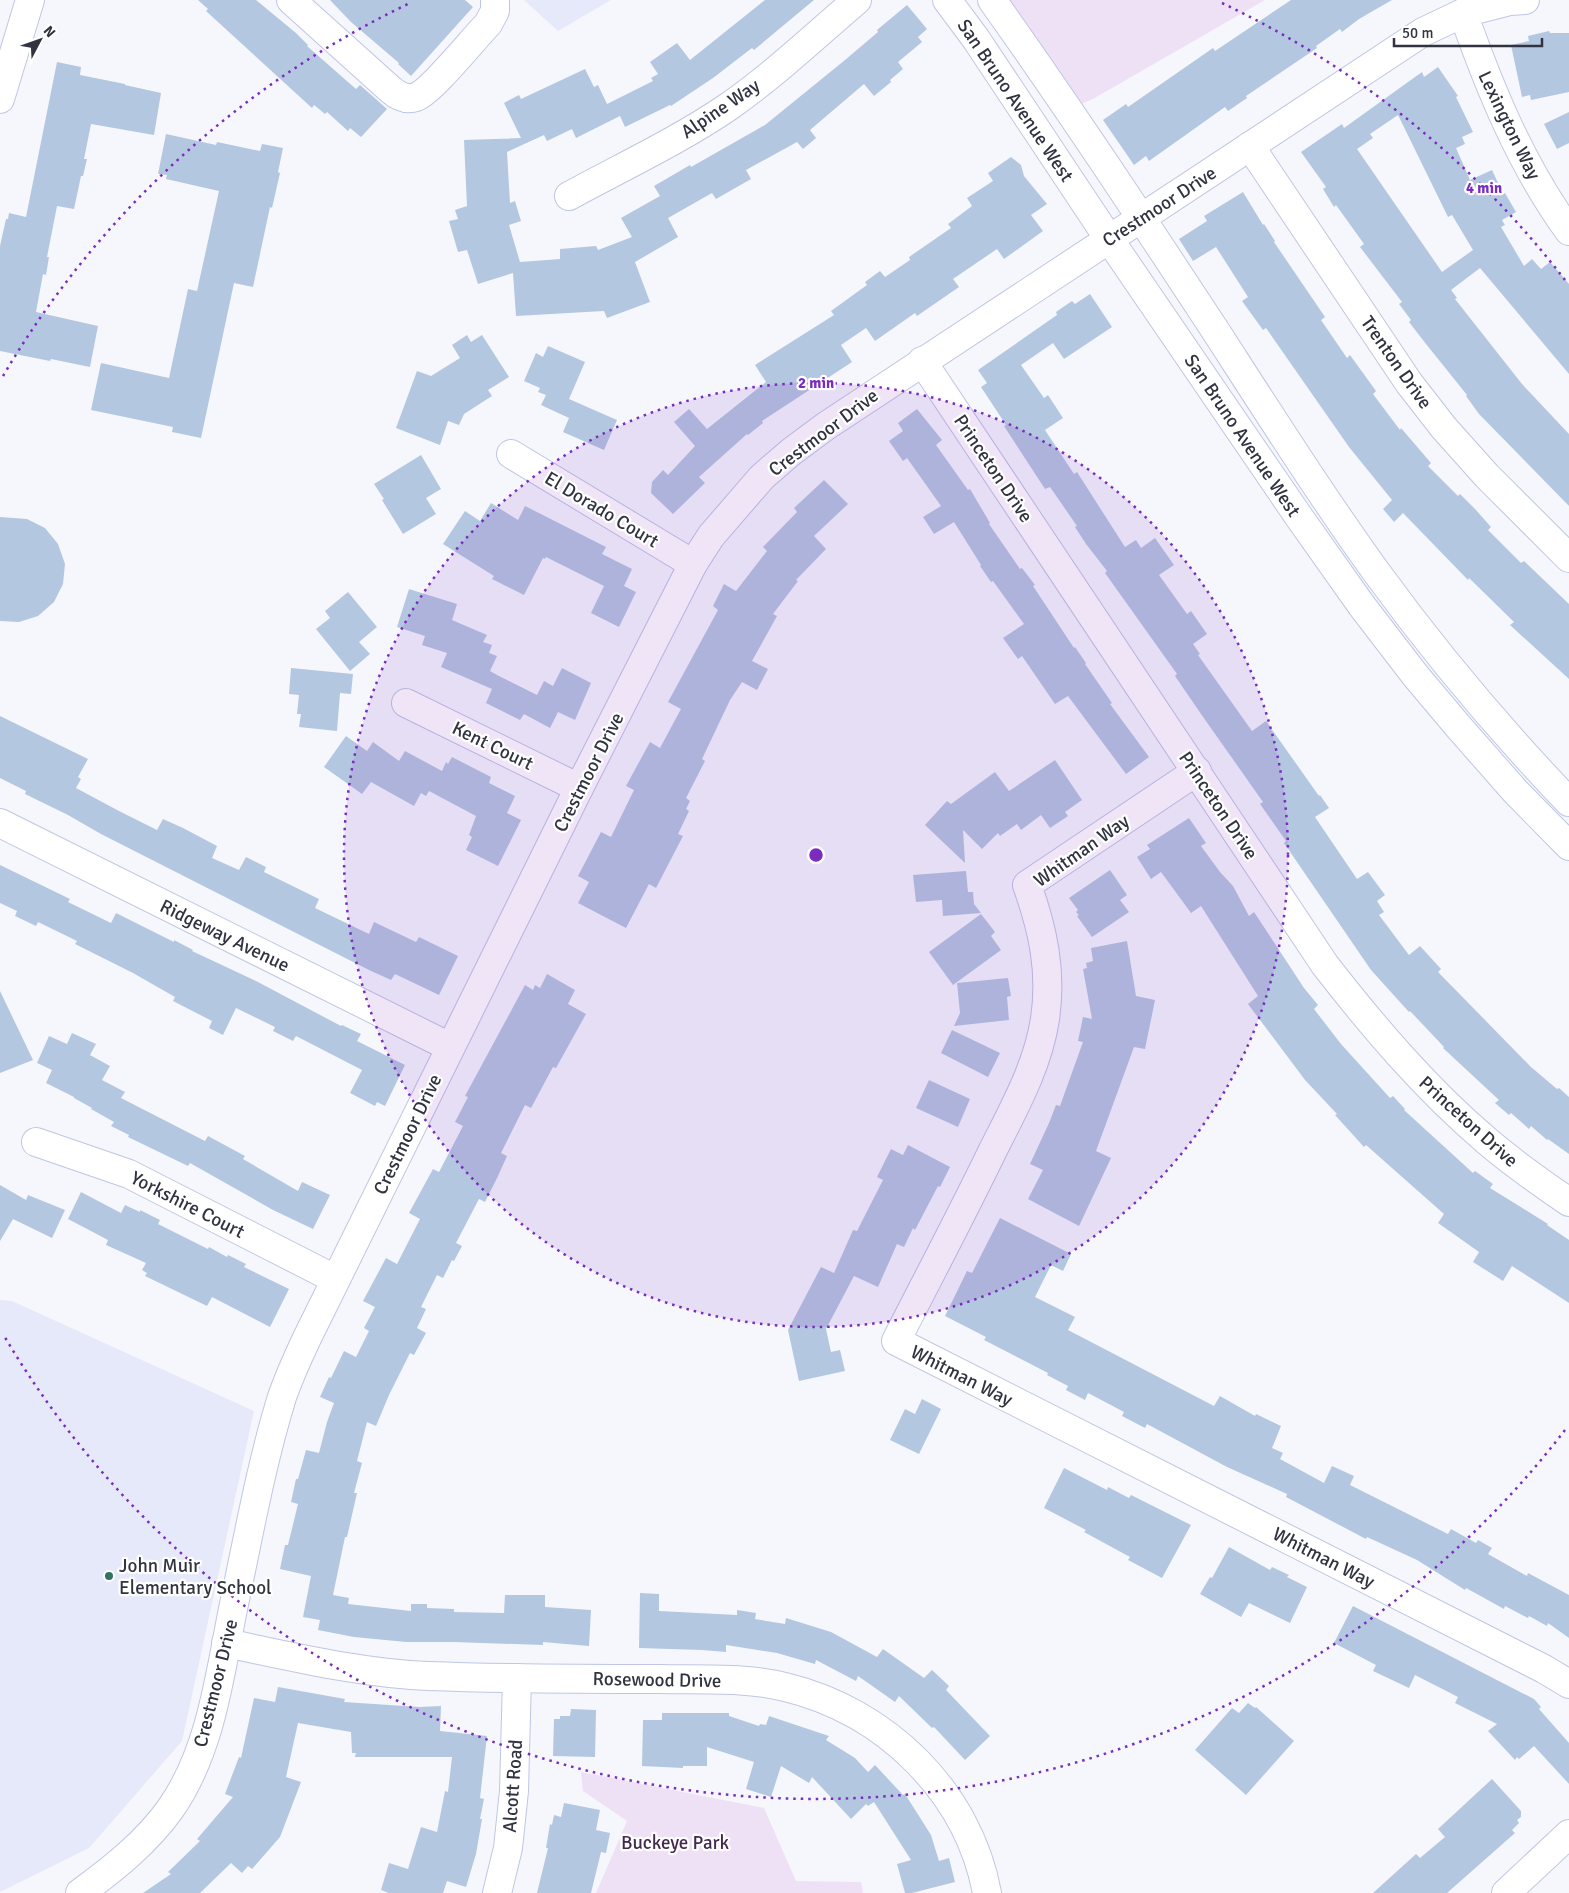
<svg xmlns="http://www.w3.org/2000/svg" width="1569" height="1893" viewBox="0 0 1569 1893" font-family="Signika,sans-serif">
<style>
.built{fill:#e6e9f9}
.green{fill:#efe1f5}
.building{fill:#b4c7e0;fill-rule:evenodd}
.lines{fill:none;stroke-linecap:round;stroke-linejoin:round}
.minor-casing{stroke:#bfc6e5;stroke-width:30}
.major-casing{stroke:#bfc6e5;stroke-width:30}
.minor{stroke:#fff;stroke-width:28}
.major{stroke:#fff;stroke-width:28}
.ring{fill:none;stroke:#7b2cbf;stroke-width:2.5;stroke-dasharray:2.5 5}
.poi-dot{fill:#307263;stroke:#fff;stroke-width:2}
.labels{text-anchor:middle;stroke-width:4.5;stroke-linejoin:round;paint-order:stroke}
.street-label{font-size:19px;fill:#313440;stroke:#fff}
.poi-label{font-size:19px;fill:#313440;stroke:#fff;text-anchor:start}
.park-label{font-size:19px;fill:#42294e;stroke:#fff}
.centre{fill:#7b2cbf;stroke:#fff;stroke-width:2.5}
.ring-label{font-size:15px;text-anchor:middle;font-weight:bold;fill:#7b2cbf;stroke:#fff;stroke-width:4.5;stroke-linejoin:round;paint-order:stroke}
</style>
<rect width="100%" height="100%" fill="#f5f7fd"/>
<!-- built -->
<g class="built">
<path d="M524 0H611L558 31Z"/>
<path d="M0 1300 12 1301 254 1411 182 1741 89 1848 0 1892Z"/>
</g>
<!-- green -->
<g class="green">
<path d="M989 0H1265L1093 99 1067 110Z"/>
<path d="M581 1772 764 1808 796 1881 861 1882 863 1893H596L627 1821 583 1791Z"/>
</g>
<!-- building -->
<g class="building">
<path d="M198 0H256L296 33 308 45 307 46 356 89 360 85 387 109 361 137 350 128 348 131 327 112 325 114 314 105 312 108 206 11 208 9Z"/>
<path d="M330 0H465L473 7 411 76 398 64 399 63 351 22Z"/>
<path d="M765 0H814L754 50 752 48 713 78 671 106 670 105 625 127 620 116 576 138 572 129 547 141 544 135 507 152 510 203 515 201 521 221 509 225 520 262 560 259V249L596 246 598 250 632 237 621 218 660 196 654 186 690 165 691 167 765 125 845 60 878 32 877 30 907 5 927 29 918 37 922 42 898 62 903 69 890 80 891 82 874 96 864 84 810 130 816 138 803 149 797 142 746 170 751 179 716 199 712 193 668 218 678 237 635 262 650 302 607 318 604 311 516 316 513 273 478 284 467 250 458 252 449 221 458 219 455 210 467 206 464 140 521 138 504 103 519 95 521 99 585 69 594 87 598 85 607 104 653 81 651 78 658 74 650 62 677 43 690 60Z"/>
<path d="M1291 0H1392L1359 19 1342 32 1340 29 1316 46 1317 48 1246 96 1247 98 1228 111 1225 107 1149 161 1146 156 1134 165 1103 120 1126 104 1128 107 1213 48 1215 51Z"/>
<path d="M1549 31 1550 33H1569V92L1531 100 1530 95 1522 97 1511 45 1529 41 1528 36Z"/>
<path d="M57 62 81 67 80 75 125 84V85L161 93 154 135 91 124 84 159H87L83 176H81L74 209 57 206 47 257H49L46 275 43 274 36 312 98 326 90 367 51 359 50 361 0 351V246L6 219H8L9 213 26 217Z"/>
<path d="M1438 67 1458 96 1456 97 1473 132 1462 137 1465 144 1456 148 1470 180 1492 170 1503 194 1505 193 1516 212 1502 220 1505 225 1501 227 1524 266 1532 259 1541 269 1550 262 1569 284V374L1480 268 1451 290 1457 298 1455 299 1522 384 1569 434V506L1479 414 1466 396 1467 395 1426 344 1409 322 1411 320 1399 304 1402 302 1360 247 1364 244 1336 205 1334 207 1323 189 1326 187 1301 152 1342 124 1344 128 1422 72 1424 77ZM1398 115 1448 217 1452 215 1473 250 1442 272 1357 149 1373 138 1370 134Z"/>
<path d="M1569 112V143L1557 149 1544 124Z"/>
<path d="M166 134 216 145 217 142 260 151 262 144 283 148 278 172 280 173 272 208 270 207 253 287 234 283 201 438 172 432 173 427 91 410 101 363 169 378 188 289 197 291 219 191 166 179 167 175 158 174Z"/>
<path d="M1011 157 1021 165 1024 176 1047 204 1031 215 1043 231 1004 259 997 249 953 279 959 287 917 316 915 313 875 341 866 328 841 345 852 362 762 421 763 423 748 435 747 434 699 477 705 483 673 514 651 493 652 482 663 470 668 475 695 446 674 422 689 409 707 429 766 382 755 365 834 315 831 311 867 285 865 282 880 271 885 277 910 260 909 257 951 228 948 224 972 206 967 198 993 181 988 173Z"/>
<path d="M1243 192 1263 225 1264 224 1275 241 1274 242 1325 317 1321 320 1347 358 1350 355 1376 391 1373 394 1400 430 1401 428 1431 463 1428 466 1458 496 1460 494 1476 510 1491 527 1488 530 1521 563 1524 561 1569 604V679L1510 625 1514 622 1469 578 1468 580 1403 513 1394 522 1383 509 1392 500 1349 447 1266 328 1263 330 1242 301 1248 297 1216 247 1193 261 1179 239 1207 221 1204 216Z"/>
<path d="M1090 294 1112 327 1064 359 1053 343 1021 365 1044 398 1048 395 1063 418 1045 430 1074 474 1077 472 1125 547 1136 540 1141 548 1155 538 1174 565 1159 575 1187 614 1191 611 1207 634 1193 644 1200 654 1198 655 1252 731 1266 721 1319 796 1320 795 1329 808 1315 817 1357 879 1368 872 1385 895 1377 901 1384 912 1379 915 1409 955 1420 946 1441 969 1438 972 1531 1067 1557 1089 1559 1088 1569 1097V1154L1548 1139 1547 1140 1531 1126 1529 1129 1511 1113 1509 1115 1495 1103 1499 1100 1443 1048 1444 1047 1410 1011 1409 1012 1371 970 1297 862 1284 843 1286 841 1260 804 1263 802 1201 714 1175 676 1177 674 1105 573 1107 571 1086 544 1075 527 1077 526 1050 487 1045 489 1004 426 1006 425 981 387 987 383 978 370 1057 315 1056 312 1072 301 1075 304Z"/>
<path d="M467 335 471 342 482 335 509 377 488 390 492 396 464 414 459 425 448 421 440 445 396 428 417 371 431 376 460 358 452 345Z"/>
<path d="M548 346 585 362 569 399 617 420 604 450 563 432 569 418 541 405 546 395 538 392 540 388 524 381 536 353 543 357Z"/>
<path d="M917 409 942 440 936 445 968 490 970 489 990 523 989 524 1020 569 1022 568 1035 585 1033 586 1074 648 1075 647 1086 663 1085 664 1112 703 1110 704 1149 757 1126 774 1068 696 1055 704 1022 656 1018 659 1003 638 1024 624 993 581 991 582 980 566 981 565 954 522 934 534 923 517 941 506 907 458 903 461 889 441 903 431 898 423Z"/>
<path d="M421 455 441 489 426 498 436 514 403 534 382 500 384 499 374 484Z"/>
<path d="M824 480 848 504 814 536 826 549 796 580 798 581 773 614 777 616 752 661 768 669 757 690 742 682 730 700 702 759 705 761 686 798 690 801 686 809 689 811 678 834 683 836 656 888 649 884 626 928 578 903 589 882 578 876 601 832 611 837 634 790 626 786 650 742 660 748 681 709 668 702 718 610 713 606 724 584 736 591 767 551 763 547 797 512 794 508Z"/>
<path d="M491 503 518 520 525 506 606 547 602 554 632 569 624 586 636 592 619 627 591 613 604 586 546 557 545 559 543 558 524 595 492 579 494 576 443 544 465 511 480 521Z"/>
<path d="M0 517 27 519 45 528 58 544 65 564 63 584 54 602 38 616 19 622 0 621Z"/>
<path d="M409 589 457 604 452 620 487 635 483 642 492 645 489 653 497 656 490 671 499 676 537 695 544 681 553 686 562 668 591 683 575 720 558 712 550 728 524 714 520 720 486 703 492 689 441 667 447 653 422 645 425 636 397 627Z"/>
<path d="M348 592 377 627 359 642 370 654 350 671 316 629 330 618 325 611Z"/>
<path d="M291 668 353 674 351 694 340 693 337 731 299 727 301 714H297L299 695 289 694Z"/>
<path d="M0 716 88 759 78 777 81 779 76 788 119 811 157 830 163 819 183 828 217 846 212 858 239 870 246 857 266 867 264 872 319 899 315 908 369 934 374 922 416 942 419 937 458 956 439 995 395 974 391 980 369 970 101 834 68 815 25 794 26 791 0 778Z"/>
<path d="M346 736 367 751 373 742 399 761 405 751 442 771 446 762 448 764 452 757 491 777 489 783 515 796 507 813 521 820 498 866 466 850 472 837 469 835 476 816 429 791 426 796 421 793 414 806 371 782 362 794 324 767Z"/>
<path d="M1055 760 1082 800 1065 812 1068 816 1050 828 1041 815 1021 830 1017 824 1000 836 998 833 982 849 963 830 965 863 925 825 947 801 951 804 995 772 1009 791Z"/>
<path d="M1189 818 1206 843 1201 846 1220 872 1233 886 1249 916 1254 912 1304 988 1318 1005 1314 1009 1341 1044 1390 1098 1393 1096 1405 1109 1404 1110 1473 1173 1475 1171 1493 1184 1490 1188 1548 1224 1547 1225 1569 1240V1303L1512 1266 1503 1281 1473 1262 1479 1252 1438 1223 1444 1214 1366 1145 1364 1147 1335 1115 1337 1114 1305 1080 1248 1004 1258 996 1201 906 1191 913 1161 872 1151 879 1137 857 1150 849 1147 845Z"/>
<path d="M0 865 70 899 68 902 111 923 116 913 174 942V940L193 950 192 951 256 981 341 1026 342 1025 361 1034 357 1041 405 1065 385 1106 377 1102 375 1106 350 1093 362 1070 296 1036 293 1041 273 1031 275 1027 236 1008 223 1035 209 1028 212 1021 173 1001 175 997 133 973 75 944 77 941 38 922 36 926 15 916 17 911 0 903Z"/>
<path d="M1110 870 1127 895 1120 900 1129 912 1092 937 1077 916 1079 915 1076 912 1078 910 1069 898Z"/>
<path d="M966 871 968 892H973L974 904 981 913 943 916 942 900 916 902 913 875Z"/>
<path d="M981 914 995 932 991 936 1001 950 953 985 929 952Z"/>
<path d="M1127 941 1136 996 1155 1000 1145 1049 1134 1047 1096 1151 1111 1158 1079 1226 1028 1199 1043 1170 1030 1164 1049 1123 1056 1105 1060 1106 1083 1042 1078 1041 1083 1017 1092 1019 1083 969 1087 968 1086 963 1093 961 1091 948Z"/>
<path d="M547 974 575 990 568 1004 586 1014 556 1068 553 1067 531 1108 525 1105 501 1153 507 1156 498 1176 485 1202 479 1199 456 1243 462 1246 454 1261 452 1260 443 1278 437 1275 421 1307 426 1309 417 1328 426 1333 414 1355 410 1353 389 1395 376 1426 367 1422 357 1461 362 1463 354 1493H357L347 1537H345L333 1595 349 1598 348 1604 411 1611V1604H427V1608L454 1609V1612L504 1613 505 1595H545V1607L591 1610 589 1646 543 1642V1645L454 1642H406L354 1637 318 1630 320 1620 303 1617 311 1576 280 1569 285 1545H288L298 1504 291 1502 296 1479H298L306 1450 319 1453 327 1422 334 1403 320 1397 329 1377 331 1378 344 1351 356 1357 369 1331 364 1328 375 1307 363 1301 386 1258 397 1264 420 1219 409 1213 433 1169 439 1172 463 1126 455 1122 468 1097 465 1096 525 985 533 990 535 985 540 988Z"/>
<path d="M1008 978 1011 996 1007 997 1009 1020 954 1026 960 1013 957 983Z"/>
<path d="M0 991 33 1060 0 1073Z"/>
<path d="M952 1030 1000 1053 988 1077 941 1053Z"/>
<path d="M72 1033 96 1044 90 1055 110 1066 102 1080 125 1092 121 1098 205 1141 208 1136 245 1156 243 1159 298 1191 302 1182 330 1195 313 1229 273 1210 190 1163 188 1166 128 1137 129 1135 111 1126 114 1122 91 1109 92 1108 74 1098V1097L46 1083 52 1070 37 1063 49 1036 67 1044Z"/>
<path d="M929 1080 970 1099 958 1127 916 1108Z"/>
<path d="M908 1145 950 1167 940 1187 938 1186 915 1230 913 1228 904 1247 897 1244 878 1287 854 1276 826 1329 831 1352 840 1350 845 1371 799 1381 788 1330 821 1267 834 1273 853 1230 857 1231 883 1180 877 1177 891 1149 903 1155Z"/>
<path d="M0 1185 26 1200 28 1195 65 1210 52 1238 13 1219 0 1241Z"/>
<path d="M81 1192 121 1213 125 1205 140 1212V1210L160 1220 158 1224 208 1249 209 1247 227 1257 228 1255 246 1264 244 1267 289 1289 270 1327 212 1297 207 1306 145 1276 147 1273 142 1270 146 1263 106 1245 108 1240 68 1219Z"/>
<path d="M1000 1218 1071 1254 1063 1271 1051 1265 1035 1297 1075 1317 1068 1330 1214 1406 1220 1396 1255 1416 1256 1414 1281 1426 1272 1448 1283 1453 1280 1459 1324 1483 1332 1466 1354 1476 1350 1485 1448 1534 1451 1529 1476 1543 1478 1540 1492 1548 1488 1554 1527 1576 1528 1573 1569 1595V1638L1548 1623 1547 1626 1529 1616 1528 1618 1505 1606 1504 1609 1466 1588 1465 1590 1417 1560 1367 1537 1366 1539 1286 1497 1287 1494 1227 1467 1147 1424 1145 1428 1122 1416 1124 1412 1088 1393 1085 1400 1066 1390 1068 1386 1047 1375 1048 1373 984 1340 986 1337 945 1316 967 1271 972 1273Z"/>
<path d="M922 1399 941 1409 919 1454 890 1440 905 1409 915 1414Z"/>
<path d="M1064 1468 1107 1490 1108 1487 1129 1498 1131 1495 1191 1525 1162 1578 1128 1560 1130 1557 1084 1532 1086 1530 1044 1508Z"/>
<path d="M1229 1547 1270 1570 1272 1567 1289 1575 1287 1577 1307 1587 1290 1623 1249 1603 1241 1617 1200 1594 1210 1577 1212 1578Z"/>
<path d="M640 1593 659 1594V1611L737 1615V1610L756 1613 755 1619 785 1624 786 1618 831 1632 877 1657 883 1649 924 1678 932 1670 949 1686 946 1690 990 1736 965 1760 934 1727 932 1728 899 1696 895 1702 858 1676 856 1681 816 1660 815 1664 777 1653 726 1645V1652L702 1650 639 1648Z"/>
<path d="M1353 1606 1534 1699 1541 1707 1539 1709 1569 1743V1784L1534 1746 1519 1759 1517 1757 1515 1760 1488 1731 1497 1724 1455 1703 1458 1697 1415 1675 1409 1688 1373 1671 1376 1665 1334 1643Z"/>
<path d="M278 1687 345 1699 344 1702 419 1707 441 1706 440 1731 487 1736 480 1798 484 1799 480 1819H482L476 1854 466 1887 447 1881 443 1893H389L381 1890 389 1863 408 1869 421 1827 437 1832 445 1791 448 1792 452 1757H355L356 1753H352L351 1732 298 1723 286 1777 301 1782 280 1837 252 1869 248 1866 242 1873 231 1863 200 1893H143L171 1874 168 1872 200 1841 197 1839 233 1797 225 1794 239 1757 241 1758 254 1698 275 1702Z"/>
<path d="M1248 1703 1255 1708 1256 1707 1294 1741 1246 1795 1195 1750 1232 1708 1239 1713Z"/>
<path d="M571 1709 596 1710 595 1757 553 1756 554 1719H560V1716H570Z"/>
<path d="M662 1713H729V1716L759 1726 760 1724 766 1725 769 1716 829 1736 826 1740 855 1758 868 1772 875 1765 903 1795 905 1794 931 1835 939 1861 949 1858 955 1882 912 1893H905L897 1864 911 1860 874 1802 868 1806 866 1804 851 1819 812 1777 809 1783 781 1766 771 1797 746 1789 754 1762 707 1747V1766H683V1768L642 1766 643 1720H662Z"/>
<path d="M1492 1779 1521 1811V1817L1517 1820 1519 1823 1512 1830 1515 1833 1447 1893H1373L1416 1854 1420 1858 1445 1837 1438 1829Z"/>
<path d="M564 1803 600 1810 596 1830 610 1833 606 1853 601 1852 591 1893H537L548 1848H546L550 1824 552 1825 554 1815 561 1817Z"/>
</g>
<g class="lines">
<defs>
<g id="minor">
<path d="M291 0 391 90C398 96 407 100 416 97 431 92 474 38 488 24L495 11V0"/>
<path d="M1463 13C1490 89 1521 165 1569 231"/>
<path d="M0 99 30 0"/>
<path d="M1250 146 1409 383 1444 428 1487 476 1569 558"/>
<path d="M569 196C622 167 678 141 728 107 774 75 815 36 857 0"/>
<path d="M922 361 1325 965C1374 1028 1426 1089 1487 1141 1513 1163 1541 1183 1569 1202"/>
<path d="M511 454 693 564"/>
<path d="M406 703 579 788"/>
<path d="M1197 771 1027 885C1043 930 1052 971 1045 1019 1038 1066 1013 1110 992 1152 961 1216 928 1278 896 1341L1544 1669 1569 1684"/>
<path d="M0 823 450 1047"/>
<path d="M36 1142 129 1174 335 1279"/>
<path d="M226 1643C293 1657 360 1673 428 1676 505 1679 582 1679 659 1679 700 1680 745 1677 785 1687 885 1711 968 1791 987 1893"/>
<path d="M80 1893C113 1869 147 1842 171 1808 212 1749 220 1672 234 1604 249 1534 261 1465 282 1397 289 1377 298 1357 307 1338L579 788 693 564 711 536 762 477 791 452 826 426 1423 32 1463 13 1510 1 1525 0"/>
<path d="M497 1893 508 1848 514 1791 517 1678"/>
<path d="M1506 1893 1569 1834"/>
</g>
<g id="major">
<path d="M947 0 976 39 1109 239 1299 517 1362 606 1415 675 1457 725 1515 791 1569 846"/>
<path d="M992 0C1069 108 1142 219 1215 330 1268 412 1320 494 1377 573 1436 654 1500 730 1569 802"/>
</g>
</defs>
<!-- minor casing -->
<use href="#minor" class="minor-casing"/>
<!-- major casing -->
<use href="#major" class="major-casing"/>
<!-- minor -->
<use href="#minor" class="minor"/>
<!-- major -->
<use href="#major" class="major"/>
</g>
<!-- distance rings -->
<circle cx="816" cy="855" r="472" fill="#7b2cbf" fill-opacity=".12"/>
<g class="ring">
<circle cx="816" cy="855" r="472"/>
<path d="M1565 1430A944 944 0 0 1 3 1334M3 376A944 944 0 0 1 410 3M1222 3A944 944 0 0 1 1565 280"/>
</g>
<!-- markers -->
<circle class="poi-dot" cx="109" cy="1576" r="5"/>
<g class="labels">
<!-- street labels -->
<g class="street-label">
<text transform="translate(1016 100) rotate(56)" y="7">San Bruno Avenue West</text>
<text transform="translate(720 108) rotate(-34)" y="7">Alpine Way</text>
<text transform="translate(1510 125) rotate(64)" y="7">Lexington Way</text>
<text transform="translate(1159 206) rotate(-33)" y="7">Crestmoor Drive</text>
<text transform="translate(1397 362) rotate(55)" y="7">Trenton Drive</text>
<text transform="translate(823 432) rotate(-37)" y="7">Crestmoor Drive</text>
<text transform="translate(1243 435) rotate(56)" y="7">San Bruno Avenue West</text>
<text transform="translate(994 468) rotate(56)" y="7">Princeton Drive</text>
<text transform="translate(602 509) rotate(31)" y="7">El Dorado Court</text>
<text transform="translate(493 745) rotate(26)" y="7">Kent Court</text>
<text transform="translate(588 772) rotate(-63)" y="7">Crestmoor Drive</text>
<text transform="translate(1219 805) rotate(56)" y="7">Princeton Drive</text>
<text transform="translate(1081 850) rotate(-35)" y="7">Whitman Way</text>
<text transform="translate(225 935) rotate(26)" y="7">Ridgeway Avenue</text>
<text transform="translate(1469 1121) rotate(42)" y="7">Princeton Drive</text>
<text transform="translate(407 1134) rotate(-64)" y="7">Crestmoor Drive</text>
<text transform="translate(188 1204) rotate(27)" y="7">Yorkshire Court</text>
<text transform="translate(962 1375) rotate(27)" y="7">Whitman Way</text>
<text transform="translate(1324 1557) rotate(27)" y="7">Whitman Way</text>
<text transform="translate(657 1679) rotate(1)" y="7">Rosewood Drive</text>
<text transform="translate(215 1683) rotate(-76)" y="7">Crestmoor Drive</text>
<text transform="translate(512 1786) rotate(-86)" y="7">Alcott Road</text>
</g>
<!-- poi labels -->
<g class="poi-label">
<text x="119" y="1572">John Muir<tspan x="119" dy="22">Elementary School</tspan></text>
</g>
<!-- park labels -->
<g class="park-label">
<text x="675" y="1849">Buckeye Park</text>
</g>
</g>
<circle cx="816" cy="855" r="8" class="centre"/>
<g class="ring-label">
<text x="1484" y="193">4 min</text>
<text x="816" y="388">2 min</text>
</g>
<!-- north arrow -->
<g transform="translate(40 40) rotate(49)" stroke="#ffffff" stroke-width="4" paint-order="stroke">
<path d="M0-4L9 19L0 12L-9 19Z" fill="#313440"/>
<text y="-8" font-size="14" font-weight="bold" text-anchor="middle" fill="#313440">N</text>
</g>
<!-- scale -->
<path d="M1394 38v8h148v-8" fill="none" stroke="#313440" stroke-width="2.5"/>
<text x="1402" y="38" font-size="15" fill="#313440" stroke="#ffffff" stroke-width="4" paint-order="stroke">50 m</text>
</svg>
